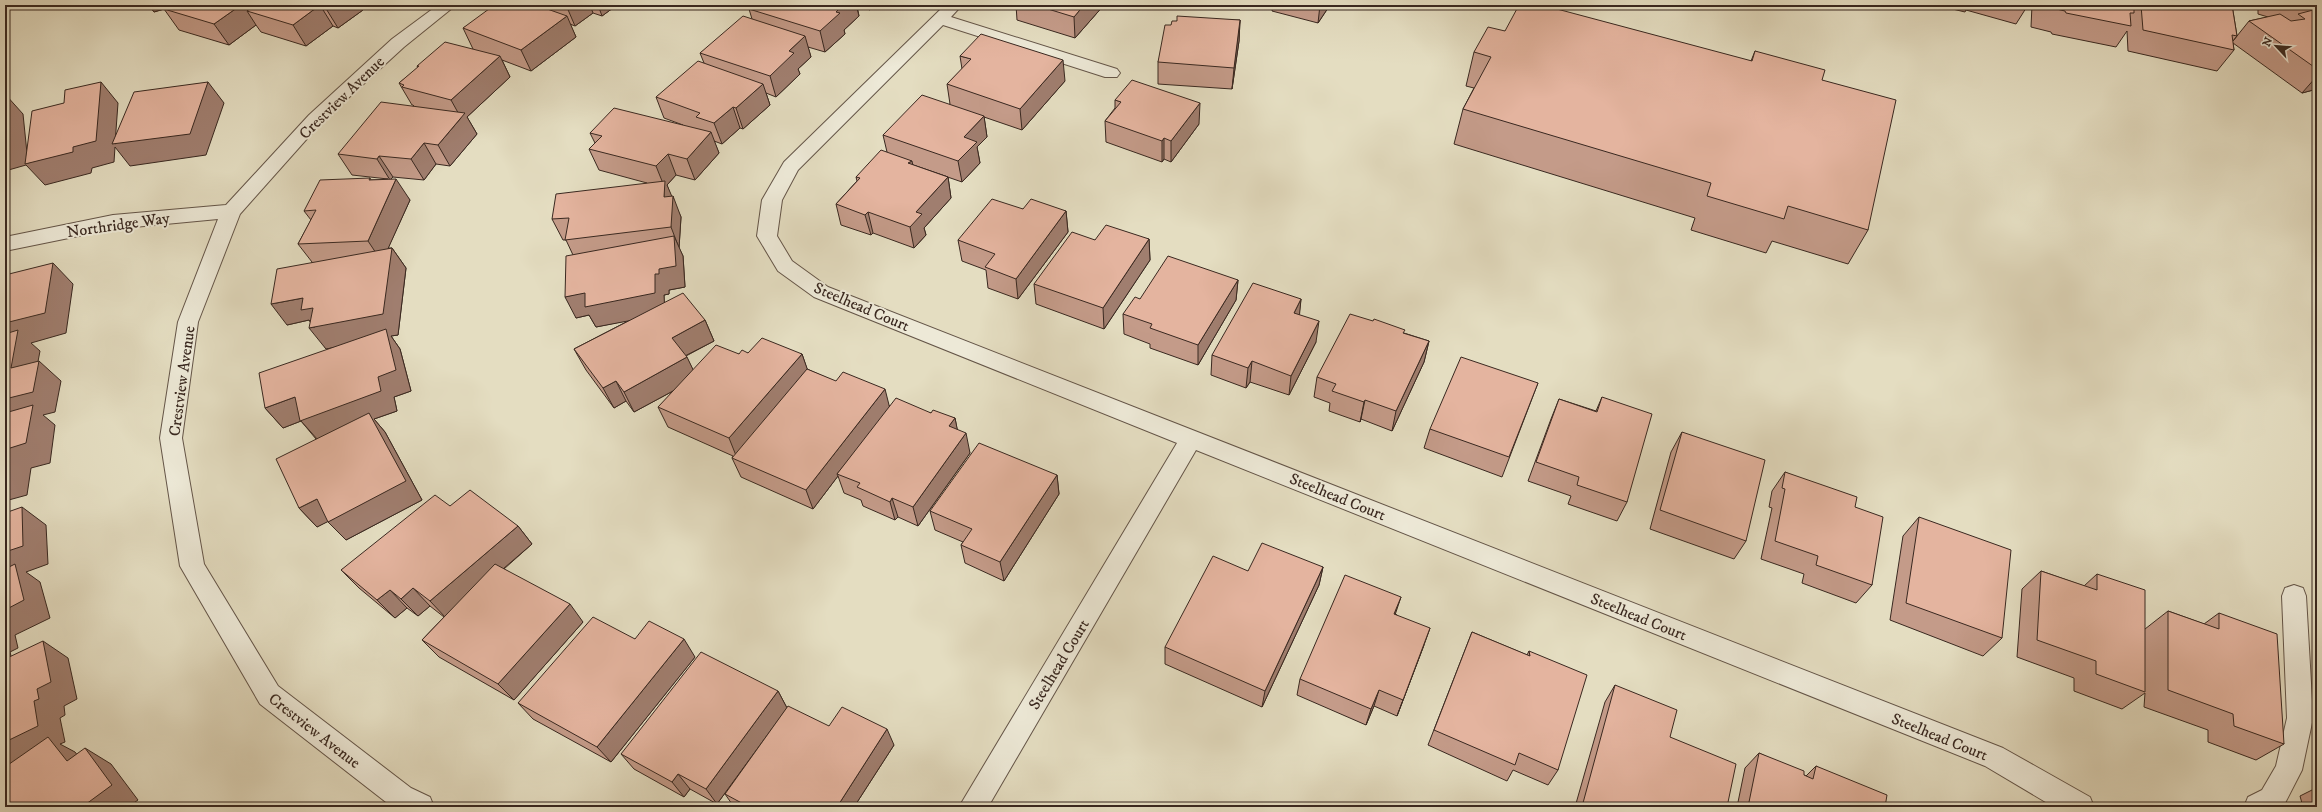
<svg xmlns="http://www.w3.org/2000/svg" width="2322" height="812" viewBox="0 0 2322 812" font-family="'IM FELL DW Pica',serif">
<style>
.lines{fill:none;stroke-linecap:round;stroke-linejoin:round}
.minor-casing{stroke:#645548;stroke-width:2}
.minor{fill:#ede9d7;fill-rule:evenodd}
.wall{fill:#c49b89;stroke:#392820}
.shaded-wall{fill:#a07e6f;stroke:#392820}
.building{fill:#e4b49f;stroke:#392820}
.labels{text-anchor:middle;stroke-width:4;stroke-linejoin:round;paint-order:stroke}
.street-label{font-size:16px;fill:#392820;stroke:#ede9d7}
</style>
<rect width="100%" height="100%" fill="#e4ddc1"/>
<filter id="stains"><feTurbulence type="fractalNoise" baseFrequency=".005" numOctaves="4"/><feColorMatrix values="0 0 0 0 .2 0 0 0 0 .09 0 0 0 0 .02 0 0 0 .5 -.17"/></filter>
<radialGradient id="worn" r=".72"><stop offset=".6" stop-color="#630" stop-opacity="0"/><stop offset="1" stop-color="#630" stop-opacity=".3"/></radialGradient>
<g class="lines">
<defs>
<g id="minor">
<path d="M438 5H456L404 47 321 123 240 214 198 322 182 438 204 564 278 686 411 788 430 797 434 807 391 806 260 704 180 566 160 438 178 322 218 219 113 229 5 251V237L113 215 226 205 309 115 392 39Z"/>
<path d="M945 5H962L951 17 1117 69 1120 73 1117 77H1105L943 25 798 170 782 200 777 236 792 261 828 287 2003 748 2090 797 2094 807H2054L1985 766 1196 450 988 807H959L1177 443 814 297 778 271 757 236 762 200 784 162Z"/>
<path d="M2294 585 2303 588 2306 596 2313 718 2302 770 2283 807H2244L2248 797 2262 790 2276 766 2287 718 2282 596 2285 588Z"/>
</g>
</defs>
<!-- minor casing -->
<use href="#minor" class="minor-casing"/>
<!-- minor -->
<use href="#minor" class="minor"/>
</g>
<!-- wall -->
<g class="wall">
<path d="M149 5H360L363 10 338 28 333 26 306 46 261 32 256 25 229 45 179 30 164 9 154 12Z"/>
<path d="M503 5H617L602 16 593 13 575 26 570 24 576 37 531 71 502 60 510 77 467 117 477 134 450 166 436 164 424 180 393 177 391 179 410 200 388 248H392L406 268 398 335 391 336 400 349 411 391 394 397 397 411 374 419 385 432 422 500 346 540 328 521 317 527 299 508 316 439 301 421 283 428 265 408 334 347 326 349 309 320 287 325 312 262 298 244 311 220 304 211 370 178 371 180 388 179 352 175 338 154 414 106 413 105H412L399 83 418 68 417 66 473 49 463 28 499 8Z"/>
<path d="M753 5H875L870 10 857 5 859 16 844 30 845 34 825 52 808 47 811 57 798 69 800 74 776 97 766 93 770 105 743 129 740 128 722 144 714 141 719 153 695 180 676 175 667 185 671 196 681 217 679 248 683 256 685 287 669 290V294L664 295V303L705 320 714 341 686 356 693 370 739 354 748 353 802 354 807 369 890 406 931 413 955 418 957 429 970 453 918 526 898 517 895 520 863 506 861 500 844 493 838 476 813 509 741 477 732 458 733 456 668 427 658 407 675 390 634 412 626 401 614 408 586 370 574 349 630 320 596 327 589 315 576 318 573 255 566 240H563L552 219 647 183 599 170 589 149 595 143 590 133 683 125 664 118 656 97 704 63 700 53 752 19 749 9Z"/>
<path d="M1016 5H1104L1075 38 1017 20Z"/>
<path d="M1273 5H1330L1318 23 1272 11Z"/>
<path d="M1936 5H2028L2016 24 1966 10 1965 12Z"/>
<path d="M2032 5H2232L2237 36 2233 41 2249 21 2268 17 2258 14V5H2317V89L2302 93 2233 43 2234 50 2217 71 2128 51 2127 31 2116 47 2052 34 2051 32 2031 27Z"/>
<path d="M1240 20 1239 41 1232 89 1158 84V62L1171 25 1177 21Z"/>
<path d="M1505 31 1751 61 1755 51 1822 80 1868 230 1848 264 1772 241 1766 253 1691 230 1695 218 1454 144 1463 109 1474 88 1466 86 1474 52Z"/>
<path d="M960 56 1065 81 1022 130 984 117 987 137 977 147 980 163 962 182 913 165 948 177 951 198 924 228 926 235 914 248 873 233 871 235 841 225 836 204 857 181 856 177 887 152 883 135 950 104 947 84 962 69Z"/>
<path d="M1115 100 1199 124 1171 162 1164 159 1162 162 1106 142 1105 121 1115 108Z"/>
<path d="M1023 209 1066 211 1068 232 1018 299 988 288 986 270 962 261 958 240Z"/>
<path d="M1149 239 1150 260 1104 329 1036 304 1034 284 1095 240Z"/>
<path d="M1238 280 1236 300 1198 365 1150 348V344L1124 334 1123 314 1140 299Z"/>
<path d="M1301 299 1299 315 1316 342 1289 395 1250 382 1246 388 1211 375 1212 355Z"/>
<path d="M1404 333 1429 341 1424 362 1392 431 1361 419 1360 422 1329 411 1330 403 1314 397 1317 377Z"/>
<path d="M1538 383 1502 477 1424 448 1430 429Z"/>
<path d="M1602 397 1627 502 1617 521 1568 504 1571 496 1528 481 1551 419 1559 399 1596 411Z"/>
<path d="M1682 432 1746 541 1734 559 1650 529 1671 452Z"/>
<path d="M1785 472 1855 507 1872 585 1856 603 1802 583 1804 574 1761 559 1772 508 1769 507 1772 491Z"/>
<path d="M1057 475 1059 494 1004 581 965 563 961 545 963 542 935 530 930 511Z"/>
<path d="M450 506 518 526 532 544 504 569 583 622 514 700 439 657 422 640 444 617 430 606 418 616 407 608 395 618 359 588 341 570Z"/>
<path d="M1919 517 2002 638 1983 656 1890 620 1903 536Z"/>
<path d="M1323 567 1319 585 1262 707 1165 664V647L1248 571Z"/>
<path d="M2041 571 2084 586 2097 574 2145 629 2168 611 2204 624 2219 613 2284 744 2256 760 2208 742V730L2144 707 2145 693 2122 709 2074 691V678L2017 657 2022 589Z"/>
<path d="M1396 614 1424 645 1397 716 1374 706 1366 725 1297 695 1300 679Z"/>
<path d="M1472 632 1527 655 1529 651 1558 770 1548 785 1513 770 1507 781 1428 745Z"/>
<path d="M635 639 695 657 611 762 533 719 518 703Z"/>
<path d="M1615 685 1670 737 1727 807H1575L1605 702Z"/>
<path d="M778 691 787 708 717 804 690 789 684 797 634 769 621 754Z"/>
<path d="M829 726 894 745 854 807H734L725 794Z"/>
<path d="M1759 753 1806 776 1816 766 1885 807H1737L1745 768Z"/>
<path d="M2317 781V807H2303L2300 796 2316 788 2314 783Z"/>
</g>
<!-- shaded-wall -->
<g class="shaded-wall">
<path d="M149 5H177L154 12Z"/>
<path d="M241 5H277L247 11 256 25 229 45 214 24Z"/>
<path d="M320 5 333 26 306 46 293 25Z"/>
<path d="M328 5H360L363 10 338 28 325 7Z"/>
<path d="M566 5H590L593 13 575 26Z"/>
<path d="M598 5H617L602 16Z"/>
<path d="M843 5H856L859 16 844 30 845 34 825 52 820 31 836 12Z"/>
<path d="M869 5H875L870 10Z"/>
<path d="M1084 5H1104L1075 38 1074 17Z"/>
<path d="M1320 5H1330L1318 23Z"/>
<path d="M567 16 576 37 531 71 521 50Z"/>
<path d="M1240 20 1239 41 1232 89 1234 68Z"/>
<path d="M805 36 811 57 798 69 800 74 776 97 770 76 789 51Z"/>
<path d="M500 56 510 77 467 117 477 134 450 166 438 145 461 118 451 100Z"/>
<path d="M1063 60 1065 81 1022 130 1020 109Z"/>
<path d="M2317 76V89L2302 93Z"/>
<path d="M101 82 118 103 115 144 208 82 224 103 206 155 130 166 115 147 114 162 92 168 91 173 45 185 26 165 5 171V94L23 114 28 163 73 147Z"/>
<path d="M763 84 770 105 743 129 736 108Z"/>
<path d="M1200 103 1199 124 1171 162V141Z"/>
<path d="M733 107 740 128 722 144 714 123Z"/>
<path d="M984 116 987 137 977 147 980 163 962 182 958 161 964 137Z"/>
<path d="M711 132 719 153 695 180 687 159Z"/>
<path d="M1164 138V159L1162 162V141Z"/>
<path d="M424 143 436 164 424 180 411 159Z"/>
<path d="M668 154 676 175 667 185 673 199V196L681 217 679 248 671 227 664 197V186L656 166Z"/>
<path d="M379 156 393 177 390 180 377 159Z"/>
<path d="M912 161 916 182 908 163Z"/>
<path d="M948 177 951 198 924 228 926 235 914 248 910 227 916 212Z"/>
<path d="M396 179 410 200 382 262 368 241Z"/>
<path d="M1066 211 1068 232 1018 299 1016 279Z"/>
<path d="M868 212 873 233 871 235 865 215Z"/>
<path d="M674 236 683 256 685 287 669 290V294L664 295 665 314 596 327 589 315 576 318 565 297 655 274 659 269Z"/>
<path d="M1149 239 1150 260 1104 329 1103 308Z"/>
<path d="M392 248 406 268 398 335 391 336 400 349 411 391 394 397 397 411 374 419 385 432 422 500 346 540 328 522 318 440 301 421 283 428 265 408 295 397 378 377 387 337 326 349 309 328 315 327 309 320 287 325 271 304 303 298 313 308Z"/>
<path d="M53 263 73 284 66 333 31 343 40 351 33 388 11 368 5 349V323Z"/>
<path d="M1238 280 1236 300 1198 365V345Z"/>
<path d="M1301 299 1299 320 1294 313Z"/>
<path d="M705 320 714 341 681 358 672 338Z"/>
<path d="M1319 321 1316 342 1289 395 1291 376Z"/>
<path d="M1429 341 1424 362 1392 431 1396 411Z"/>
<path d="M802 354 809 374 737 458 729 438Z"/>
<path d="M687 357 697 378 634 412 624 392Z"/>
<path d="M39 361 61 381 55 412 43 415 55 425 50 463 31 468 27 495 5 501V460L7 449 5 425V399Z"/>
<path d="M1252 361 1250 382 1246 388 1248 368Z"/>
<path d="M616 381 626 401 614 408 603 388Z"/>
<path d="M885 389 890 409 837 474 838 476 813 509 806 490Z"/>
<path d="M1365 400 1361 419 1360 422 1364 402Z"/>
<path d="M955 418 959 438 949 426Z"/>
<path d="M966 433 970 453 918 526 913 507Z"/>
<path d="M1057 475 1059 494 1004 581 1000 562Z"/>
<path d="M892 498 898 517 895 520 890 502Z"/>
<path d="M317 499 335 518 317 527 299 508Z"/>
<path d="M22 507 46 525 48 564 26 572 40 582 50 618 15 635 18 648 10 652 15 672 5 677V552Z"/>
<path d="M518 526 532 544 446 618 430 601Z"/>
<path d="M1323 567 1319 585 1262 707 1265 691Z"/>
<path d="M413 588 430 606 418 616 401 599Z"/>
<path d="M390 590 407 608 395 618 377 600Z"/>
<path d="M1401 597 1395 615 1394 614Z"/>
<path d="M570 604 583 622 514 700 498 684Z"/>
<path d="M1430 628 1424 645 1397 716Z"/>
<path d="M684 639 695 657 611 762 597 747Z"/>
<path d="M43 641 68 658 77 699 64 706 65 715 60 718 65 742 60 744 75 752 94 776 5 772V742L37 689Z"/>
<path d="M1379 690 1374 706 1366 725 1371 709Z"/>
<path d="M778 691 787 708 717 804 706 789Z"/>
<path d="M887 729 894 745 854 807H837Z"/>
<path d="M85 748 111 764 138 800 128 807H82Z"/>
<path d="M678 774 690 789 684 797 672 782Z"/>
</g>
<!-- building -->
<g class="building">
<path d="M170 5H241L214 24 164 9Z"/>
<path d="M255 5H328L325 7 320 5 293 25 247 11Z"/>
<path d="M503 5H536L567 16 521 50 463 28 493 6 499 8Z"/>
<path d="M753 5H843L836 12 840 13 820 31 749 9Z"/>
<path d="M1035 5H1084L1074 17Z"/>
<path d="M1519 5H1542L1752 61 1755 51 1825 70 1822 80 1896 100 1868 230 1788 206 1784 219 1707 196 1711 183 1463 109 1491 57 1474 52 1488 27 1505 31Z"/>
<path d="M2044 5H2134V13H2130L2131 26 2066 13 2065 11 2044 6Z"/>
<path d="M2141 5H2232L2237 36 2232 35 2234 50 2143 30Z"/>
<path d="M2317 9V69L2249 21 2280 14 2291 21 2305 19 2298 14Z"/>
<path d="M743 16 805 36 789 51 794 53 770 76 700 53Z"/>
<path d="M1177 16 1240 20 1234 68 1158 62 1165 25H1171L1172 21H1177Z"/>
<path d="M981 34 1063 60 1020 109 947 84 971 59 960 56Z"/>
<path d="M445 42 500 56 451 100 402 87 404 85 399 83 419 66H417Z"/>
<path d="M698 61 763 84 736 108 733 107 714 123 696 117 700 113 656 97Z"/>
<path d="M1132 80 1200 103 1171 141 1164 138 1162 141 1105 121 1121 102 1115 100Z"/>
<path d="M101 82 96 141 73 147V152L25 164 32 111 64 103 65 90Z"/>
<path d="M208 82 190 134 112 144 134 92Z"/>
<path d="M922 95 984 116 964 137 977 142 958 161 883 135Z"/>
<path d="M5 99 9 143 5 144Z"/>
<path d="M381 102 465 113 438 145 424 143 411 159 379 156 377 159 338 154Z"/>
<path d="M614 108 711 132 687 159 668 154 656 166 589 149 602 136 590 133Z"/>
<path d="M881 150 912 161 908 163 948 177 916 212 922 214 910 227 868 212 865 215 836 204 860 178 856 177Z"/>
<path d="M370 178 369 180 396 179 368 241 298 244 316 210 304 211 320 180Z"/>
<path d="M665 181 664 197 673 196 671 227 565 240 569 218 552 219 556 194Z"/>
<path d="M992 199 1023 209 1031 199 1066 211 1016 279 985 267 995 254 958 240Z"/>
<path d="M1106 225 1149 239 1103 308 1034 284 1072 232 1095 240Z"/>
<path d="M674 236 676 266 659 269V274H655V293L585 307V293L565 297 566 256Z"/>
<path d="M392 248 383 314 309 328 313 308 301 310 303 298 271 304 277 269Z"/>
<path d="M1168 256 1238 280 1198 345 1150 328 1152 324 1123 314 1135 297 1140 299Z"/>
<path d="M53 263 45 313 5 323V275Z"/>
<path d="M1253 283 1301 299 1294 313 1319 321 1291 376 1252 361 1248 368 1212 355Z"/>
<path d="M683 293 705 320 672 338 687 357 624 392 616 381 603 388 574 349Z"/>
<path d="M1350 314 1373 321 1374 319 1405 330 1403 333 1429 341 1396 411 1365 400 1364 402 1332 391 1336 384 1317 377Z"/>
<path d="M386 329 396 370 378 377 381 391 300 421 295 397 265 408 259 373Z"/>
<path d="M18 330 11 368 39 361 33 392 5 399V334Z"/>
<path d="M762 338 802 354 729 438 658 407 716 345 739 354 742 350 748 353Z"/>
<path d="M1461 357 1538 383 1509 457 1430 429Z"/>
<path d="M807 369 836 381 843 372 885 389 806 490 732 458Z"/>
<path d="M1602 397 1652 414 1627 502 1577 485 1579 477 1536 462 1559 399 1597 412Z"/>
<path d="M896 398 931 413 933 410 955 418 949 426 966 433 913 507 892 498 890 502 857 487 860 483 837 474Z"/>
<path d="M33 405 26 443 7 449 5 460V413Z"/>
<path d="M369 413 406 481 328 522 317 499 299 508 276 459Z"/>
<path d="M1682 432 1765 460 1746 541 1660 510Z"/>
<path d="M979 443 1057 475 1000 562 961 545 972 529 930 511Z"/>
<path d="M1785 472 1857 497 1855 507 1883 517 1872 585 1816 565 1818 556 1775 541 1785 489 1782 488Z"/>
<path d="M470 490 518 526 430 601 413 588 401 599 390 590 377 600 341 570 435 495 450 506Z"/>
<path d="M22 507 23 546 5 552V513Z"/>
<path d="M1919 517 2011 550 2002 638 1906 603Z"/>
<path d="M1262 543 1323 567 1265 691 1165 647 1213 556 1248 571Z"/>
<path d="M15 564 24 600 5 610V569Z"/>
<path d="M495 564 570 604 498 684 422 640Z"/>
<path d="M2041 571 2097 590V574L2145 590V692L2096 674V661L2037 640Z"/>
<path d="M1345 575 1401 597 1394 614 1430 628 1403 700 1379 690 1371 709 1300 679Z"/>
<path d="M2168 611 2219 629V613L2277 634 2284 744 2234 726 2233 714 2168 690Z"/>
<path d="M593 617 635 639 649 621 684 639 597 747 518 703Z"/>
<path d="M1472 632 1530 656 1529 651 1587 675 1558 770 1519 753 1515 765 1434 730Z"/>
<path d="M43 641 51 682 37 689 39 699 34 701 38 726 5 742V659Z"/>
<path d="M701 652 778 691 706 789 678 774 672 782 621 754Z"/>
<path d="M1615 685 1677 710 1670 737 1736 764 1727 807H1593L1583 803Z"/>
<path d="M788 706 829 726 842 707 887 729 837 807H749L725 794Z"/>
<path d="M48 737 67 761 85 748 112 785 82 807H5V767Z"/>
<path d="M1759 753 1804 771V775L1813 779 1816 766 1887 795 1885 807H1748Z"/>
</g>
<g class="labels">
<!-- street labels -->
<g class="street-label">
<text transform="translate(341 97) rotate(-44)" y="6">Crestview Avenue</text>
<text transform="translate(118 224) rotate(-8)" y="6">Northridge Way</text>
<text transform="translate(862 306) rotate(23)" y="6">Steelhead Court</text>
<text transform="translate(181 381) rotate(-82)" y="6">Crestview Avenue</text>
<text transform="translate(1338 496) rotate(22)" y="6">Steelhead Court</text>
<text transform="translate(1639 616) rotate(22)" y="6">Steelhead Court</text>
<text transform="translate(1058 664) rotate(-59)" y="6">Steelhead Court</text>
<text transform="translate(315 730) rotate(38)" y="6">Crestview Avenue</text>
<text transform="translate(1940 736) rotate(22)" y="6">Steelhead Court</text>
</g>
</g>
<!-- margin -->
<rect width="2322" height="812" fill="none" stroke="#e4ddc1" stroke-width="20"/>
<rect x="6" y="6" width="2310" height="800" fill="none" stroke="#392820" stroke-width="2"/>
<rect x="10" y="10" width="2302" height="792" fill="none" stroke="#392820"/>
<!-- north arrow -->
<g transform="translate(2276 46) rotate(296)" stroke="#ede9d7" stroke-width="3" paint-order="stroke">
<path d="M0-3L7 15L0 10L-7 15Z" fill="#392820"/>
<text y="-6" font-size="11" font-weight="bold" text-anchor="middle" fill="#392820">N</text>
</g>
<rect width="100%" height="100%" filter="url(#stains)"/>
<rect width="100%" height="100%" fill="url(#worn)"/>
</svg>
